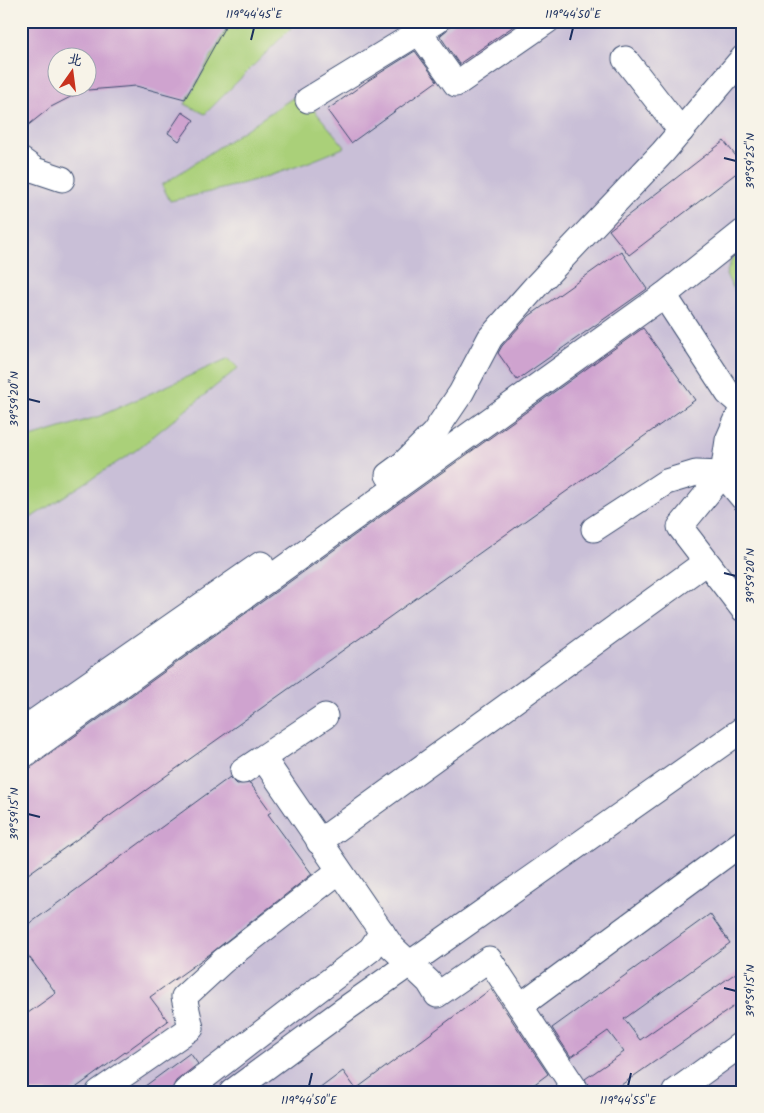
<svg xmlns="http://www.w3.org/2000/svg" width="764" height="1113" viewBox="0 0 764 1113" font-family="Kalam,'LXGW WenKai TC',sans-serif">
<style>
.industrial{fill:#c9bfd7;fill-rule:evenodd}
.green{fill:#aad079;stroke:#62806c}
.building{fill:#cfa3cf;fill-rule:evenodd}
.lines{fill:none;stroke-linecap:round;stroke-linejoin:round}
.minor-casing{stroke:#3b4b6f;stroke-width:27}
.minor{stroke:#fff;stroke-width:25}
.ticks{fill:none;stroke:#1b2f5e;stroke-width:2}
.neatline{fill:none;stroke:#1b2f5e;stroke-width:2}
.ticks-label{font-size:12px;text-anchor:middle;fill:#1b2f5e}
</style>
<rect width="100%" height="100%" fill="#f7f3e8"/>
<filter id="ink" filterUnits="userSpaceOnUse"><feTurbulence type="fractalNoise" baseFrequency=".02" numOctaves="2"/><feDisplacementMap in="SourceGraphic" scale="10" xChannelSelector="R" yChannelSelector="G"/><feConvolveMatrix kernelMatrix="1 2 1 2 8 2 1 2 1" color-interpolation-filters="sRGB"/></filter>
<filter id="wash" filterUnits="userSpaceOnUse"><feTurbulence type="fractalNoise" baseFrequency=".0096" numOctaves="4" result="noise"/><feDisplacementMap in="SourceGraphic" scale="20" xChannelSelector="R" yChannelSelector="G"/><feGaussianBlur stdDeviation="1.12" result="paint"/><feColorMatrix in="noise" values="0 0 0 0 0 0 0 0 0 0 0 0 0 0 0 0 0 1.4 0 .05"/><feComposite in="paint" operator="in"/></filter>
<g filter="url(#wash)">
<rect width="100%" height="100%" fill="#f1e7cf"/>
<!-- industrial -->
<path class="industrial" d="M21 21H743V1092H21ZM58 58H88V88H58Z"/>
<!-- green -->
<g class="green">
<path d="M240 21H298L205 114 185 104 228 26 236 29Z"/>
<path d="M300 93 345 147C288 173 230 188 170 201L162 185Z"/>
<path d="M743 246V300L736 293 726 275 732 258Z"/>
<path d="M229 358 238 368 135 451 21 524V440L100 416Z"/>
</g>
<g id="blocks">
<!-- building -->
<g class="building">
<path d="M28 21H228L185 99 136 86 88 90V88L51 107 21 131V25ZM58 58H88V88H58Z"/>
<path d="M456 21H521L459 64 440 36Z"/>
<path d="M415 51 437 81 351 143 327 110 369 80Z"/>
<path d="M182 112 194 120 179 141 168 133Z"/>
<path d="M724 141 743 165V168L629 255 609 230Z"/>
<path d="M621 251 647 289 517 380 498 353 502 346 529 316Z"/>
<path d="M643 328 695 400 21 879V771L29 769Z"/>
<path d="M230 777 237 784 250 783 271 812 268 814 312 874 210 954 150 997 168 1021 70 1092H21V1018L56 993 21 946V930Z"/>
<path d="M710 914 730 943 624 1019 640 1040 743 968V1000L611 1092H591L585 1079 624 1052 608 1031 571 1057 552 1028Z"/>
<path d="M491 989 548 1074 524 1092H315L343 1071 356 1089Z"/>
<path d="M190 1053 198 1064 176 1081 171 1092H137Z"/>
</g>
</g>
</g>
<g filter="url(#ink)">
<use href="#blocks" fill-opacity="0" stroke="#3b4b6f" stroke-width="1"/>
<g class="lines">
<defs>
<g id="minor">
<path d="M419 32 456 84 547 21"/>
<path d="M625 59 681 131"/>
<path d="M308 100 437 21"/>
<path d="M21 160 35 170 62 179"/>
<path d="M664 295 743 232"/>
<path d="M388 475 403 464 434 433 461 393 490 338 537 285 663 152 743 58"/>
<path d="M594 529 666 482 696 473 723 474 680 527 743 609"/>
<path d="M21 731 261 564"/>
<path d="M21 757 664 295 728 393 743 406 728 440 723 474 743 498"/>
<path d="M263 758 392 947 429 982 437 995 489 959 577 1092"/>
<path d="M243 771 325 716"/>
<path d="M319 842 706 562"/>
<path d="M520 1006 743 842"/>
<path d="M99 1092 191 1028 184 997 223 961 339 871"/>
<path d="M185 1092 371 949 382 932"/>
<path d="M232 1092 341 1012 743 729"/>
<path d="M675 1092 743 1043"/>
</g>
</defs>
<!-- minor casing -->
<use href="#minor" class="minor-casing"/>
<!-- minor -->
<use href="#minor" class="minor"/>
</g>
</g>
<!-- ticks -->
<path class="ticks" d="M251 40 254 28M570 40 573 28M724 158 736 161M28 399 40 402M724 573 736 576M28 814 40 817M724 988 736 991M309 1086 312 1073M628 1086 631 1073"/>
<!-- margin -->
<rect width="764" height="1113" fill="none" stroke="#f7f3e8" stroke-width="55"/>
<!-- north arrow -->
<g transform="translate(72 72) rotate(14)"><circle r="24" fill="#f7f3e8" stroke="#9fa5b1"/>
<path d="M0-4L9 19L0 12L-9 19Z" fill="#c8321e"/>
<text y="-8" font-size="14" font-weight="bold" text-anchor="middle" fill="#1b2f5e">北</text>
</g>
<rect x="28" y="28" width="708" height="1058" class="neatline"/>
<g class="ticks-label">
<text x="254" y="18">119°44'45"E</text>
<text x="573" y="18">119°44'50"E</text>
<text transform="translate(750 161) rotate(-90)" y="4">39°59'25"N</text>
<text transform="translate(14 399) rotate(-90)" y="4">39°59'20"N</text>
<text transform="translate(750 576) rotate(-90)" y="4">39°59'20"N</text>
<text transform="translate(14 814) rotate(-90)" y="4">39°59'15"N</text>
<text transform="translate(750 991) rotate(-90)" y="4">39°59'15"N</text>
<text x="309" y="1104">119°44'50"E</text>
<text x="628" y="1104">119°44'55"E</text>
</g>
</svg>
